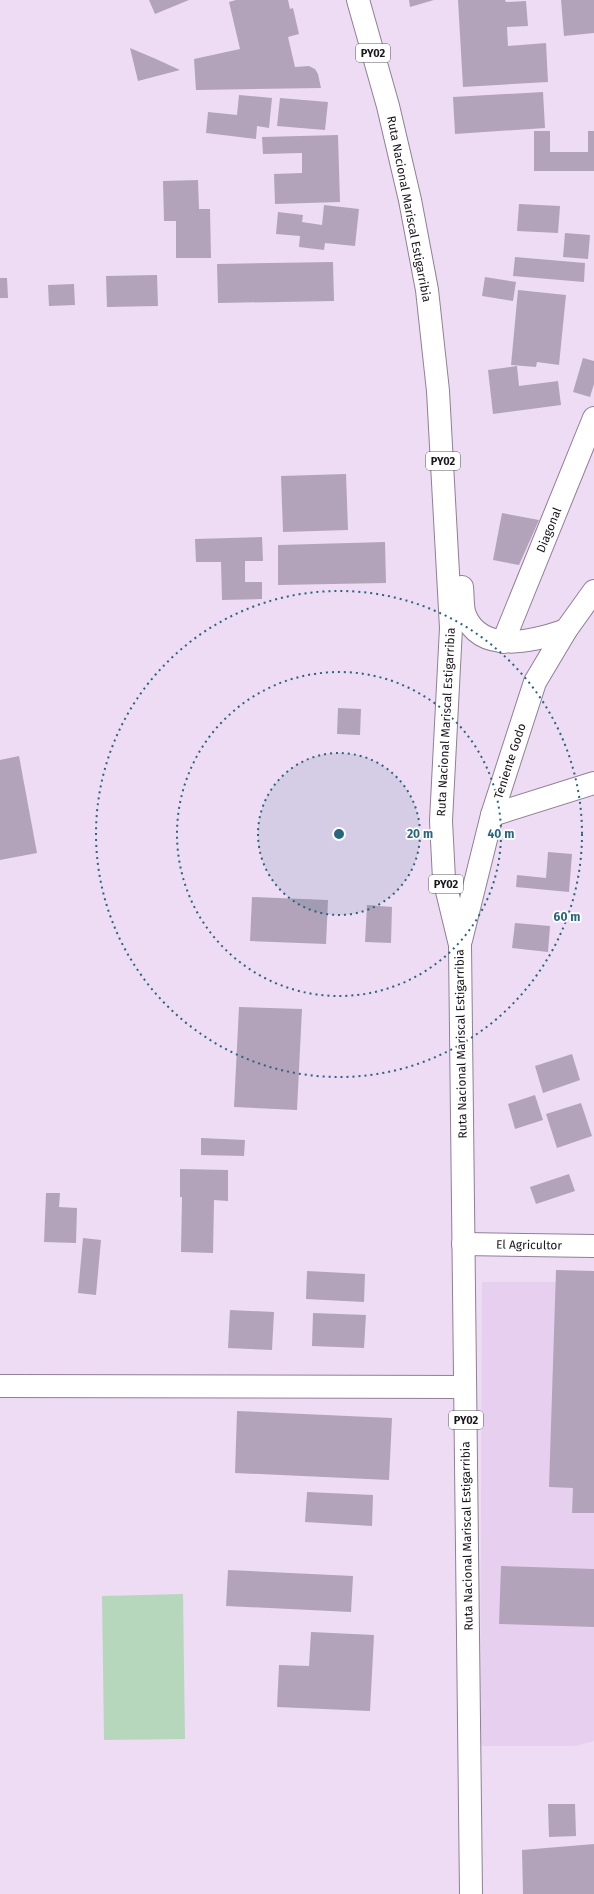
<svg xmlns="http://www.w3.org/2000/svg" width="594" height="1894" viewBox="0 0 594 1894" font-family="'Fira Sans',sans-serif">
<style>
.built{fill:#e7d0ef}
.pitch{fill:#b7d7bd}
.building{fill:#b2a3bb}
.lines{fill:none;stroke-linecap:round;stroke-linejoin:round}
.street-casing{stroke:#907f96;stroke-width:24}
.primary-casing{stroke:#907f96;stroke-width:24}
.street{stroke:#fff;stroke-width:22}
.primary{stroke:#fff;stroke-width:22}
.ring{fill:none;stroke:#29657d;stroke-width:2;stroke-dasharray:2 4}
.labels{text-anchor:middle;stroke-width:3.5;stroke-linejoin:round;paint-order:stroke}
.shield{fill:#fff;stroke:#5f5b61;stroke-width:1}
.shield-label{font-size:11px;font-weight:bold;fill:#1b151d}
.street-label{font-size:12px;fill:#1b151d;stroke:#fff}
.centre{fill:#29657d;stroke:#fff;stroke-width:2}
.ring-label{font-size:12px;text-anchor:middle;font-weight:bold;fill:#29657d;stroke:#fff;stroke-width:3.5;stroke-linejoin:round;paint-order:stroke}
</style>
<rect width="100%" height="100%" fill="#eddcf4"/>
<!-- built -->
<path class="built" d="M482 1282H594V1741L575 1746H480Z"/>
<!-- pitch -->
<path class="pitch" d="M183 1594 185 1739 104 1740 102 1596Z"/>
<!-- building -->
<g class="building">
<path d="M149 0H189L155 14Z"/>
<path d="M236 0H288L290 9 293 8 299 34 288 37 295 67 309 66 315 69 318 74 321 88 196 90 194 59 240 49 229 2Z"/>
<path d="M409 0H434L410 7Z"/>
<path d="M458 0H505L506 2 526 1 528 26 507 27 508 46 546 43 548 82 463 87Z"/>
<path d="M561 0H594V33L564 36Z"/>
<path d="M130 48 156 59 180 70 138 81Z"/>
<path d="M543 92 545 128 455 134 453 97Z"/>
<path d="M239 95 272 98 269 128 257 126 256 139 206 133 208 112 237 115Z"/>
<path d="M280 98 328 102 325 130 277 126Z"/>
<path d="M534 131H550V152H588V131H594V171H534Z"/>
<path d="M338 135 340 202 275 204 274 174 302 173V153L263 154 262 137Z"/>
<path d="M198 180 199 209H210L211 258H176V221H164L163 181Z"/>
<path d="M519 204 560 206 558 233 517 231Z"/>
<path d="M324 205 359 209 355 246 325 243 324 250 299 247 300 236 276 234 278 212 303 215 302 222 322 225Z"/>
<path d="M565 233 590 235 588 259 563 257Z"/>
<path d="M515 257 585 263 584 282 513 276Z"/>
<path d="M333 262 334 301 218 303 217 264Z"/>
<path d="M157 275 158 306 107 307 106 276Z"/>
<path d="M485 277 516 282 513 301 482 296Z"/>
<path d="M0 278H7L8 298H0Z"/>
<path d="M74 284 75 305 49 306 48 285Z"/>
<path d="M518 290 566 295 559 365 537 362 536 367 511 365Z"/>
<path d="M583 358 594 361V384L590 397 573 392Z"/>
<path d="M517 366 519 386 558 381 561 405 493 414 488 370Z"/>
<path d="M346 474 348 530 283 532 281 476Z"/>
<path d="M502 513 539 520 519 565 493 560Z"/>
<path d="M262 537 263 561H245V582H262V599L222 600 221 562H196L195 539Z"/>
<path d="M385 542 386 583 278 585V545Z"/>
<path d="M338 708 361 709 360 735 337 734Z"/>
<path d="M19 756 37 853 0 860V760Z"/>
<path d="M548 852 572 854 569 892 516 887 517 875 546 878Z"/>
<path d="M252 897 328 900 326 944 250 941Z"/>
<path d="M367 905 392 907 391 943 365 942Z"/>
<path d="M515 923 550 926 548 952 512 948Z"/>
<path d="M239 1007 302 1009 297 1110 234 1107Z"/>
<path d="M572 1054 580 1080 543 1093 535 1066Z"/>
<path d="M535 1095 543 1120 515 1129 508 1104Z"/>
<path d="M581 1103 592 1136 557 1148 546 1114Z"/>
<path d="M201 1138 245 1140 244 1156 201 1155Z"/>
<path d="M180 1169 228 1170V1201L214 1200 213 1253 181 1252 182 1197H180Z"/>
<path d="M569 1174 575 1191 536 1204 530 1187Z"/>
<path d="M46 1193H60L59 1207 77 1208 76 1243 44 1242Z"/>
<path d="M83 1238 101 1240 96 1295 78 1293Z"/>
<path d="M556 1270 594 1271V1513H572L573 1488 549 1487Z"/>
<path d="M307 1271 365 1274 364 1302 306 1299Z"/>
<path d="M230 1310 274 1312 272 1350 228 1348Z"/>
<path d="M313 1313 366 1315 364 1348 312 1346Z"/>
<path d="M237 1411 392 1418 389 1480 235 1473Z"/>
<path d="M307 1492 373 1495 372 1526 305 1522Z"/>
<path d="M501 1566 594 1569V1627L499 1624Z"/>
<path d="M228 1570 353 1576 351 1612 226 1606Z"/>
<path d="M311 1632 374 1635 370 1711 277 1707 279 1665 309 1666Z"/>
<path d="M548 1804H575L576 1836 549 1837Z"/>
<path d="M594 1844V1894H523L522 1850Z"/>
</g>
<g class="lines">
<defs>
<g id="street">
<path d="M503 642 594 418"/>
<path d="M492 815 594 783"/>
<path d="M463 1244 594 1246"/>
<path d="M0 1386 465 1387"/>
</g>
<g id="primary">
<path d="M358 0 388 106 410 200 427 290 438 391 451 628 441 821 444 879 460 945 471 1894"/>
<path d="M462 587C463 596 462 607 465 615 481 655 535 641 566 630"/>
<path d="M461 940 492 815 535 682 566 630 594 591"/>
</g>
</defs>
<!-- street casing -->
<use href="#street" class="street-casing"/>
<!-- primary casing -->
<use href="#primary" class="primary-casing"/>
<!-- street -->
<use href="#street" class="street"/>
<!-- primary -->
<use href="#primary" class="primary"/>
</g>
<!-- distance rings -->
<circle cx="339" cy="834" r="81" fill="#29657d" fill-opacity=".12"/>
<g class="ring">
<circle cx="339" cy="834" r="81"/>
<circle cx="339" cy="834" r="162"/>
<circle cx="339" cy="834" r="243"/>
</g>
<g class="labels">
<!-- shield labels -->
<g class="shield">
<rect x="356" y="44" width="34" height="18" rx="3"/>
<rect x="426" y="452" width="34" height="18" rx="3"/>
<rect x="429" y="875" width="34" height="18" rx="3"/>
<rect x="449" y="1411" width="34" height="18" rx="3"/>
</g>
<g class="shield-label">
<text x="373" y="57">PY02</text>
<text x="443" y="465">PY02</text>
<text x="446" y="888">PY02</text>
<text x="466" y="1424">PY02</text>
</g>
<!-- street labels -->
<g class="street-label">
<text transform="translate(409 209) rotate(79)" y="4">Ruta Nacional Mariscal Estigarribia</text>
<text transform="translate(549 530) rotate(-68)" y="4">Diagonal</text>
<text transform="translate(446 722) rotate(-87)" y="4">Ruta Nacional Mariscal Estigarribia</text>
<text transform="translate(510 761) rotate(-72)" y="4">Teniente Godo</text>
<text transform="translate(461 1044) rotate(-91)" y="4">Ruta Nacional Mariscal Estigarribia</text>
<text transform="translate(529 1245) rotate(1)" y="4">El Agricultor</text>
<text transform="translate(467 1536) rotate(-91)" y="4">Ruta Nacional Mariscal Estigarribia</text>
</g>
</g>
<circle cx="339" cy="834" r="6" class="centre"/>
<g class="ring-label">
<text x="420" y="838">20 m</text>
<text x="501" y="838">40 m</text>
<text x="567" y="921">60 m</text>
</g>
</svg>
